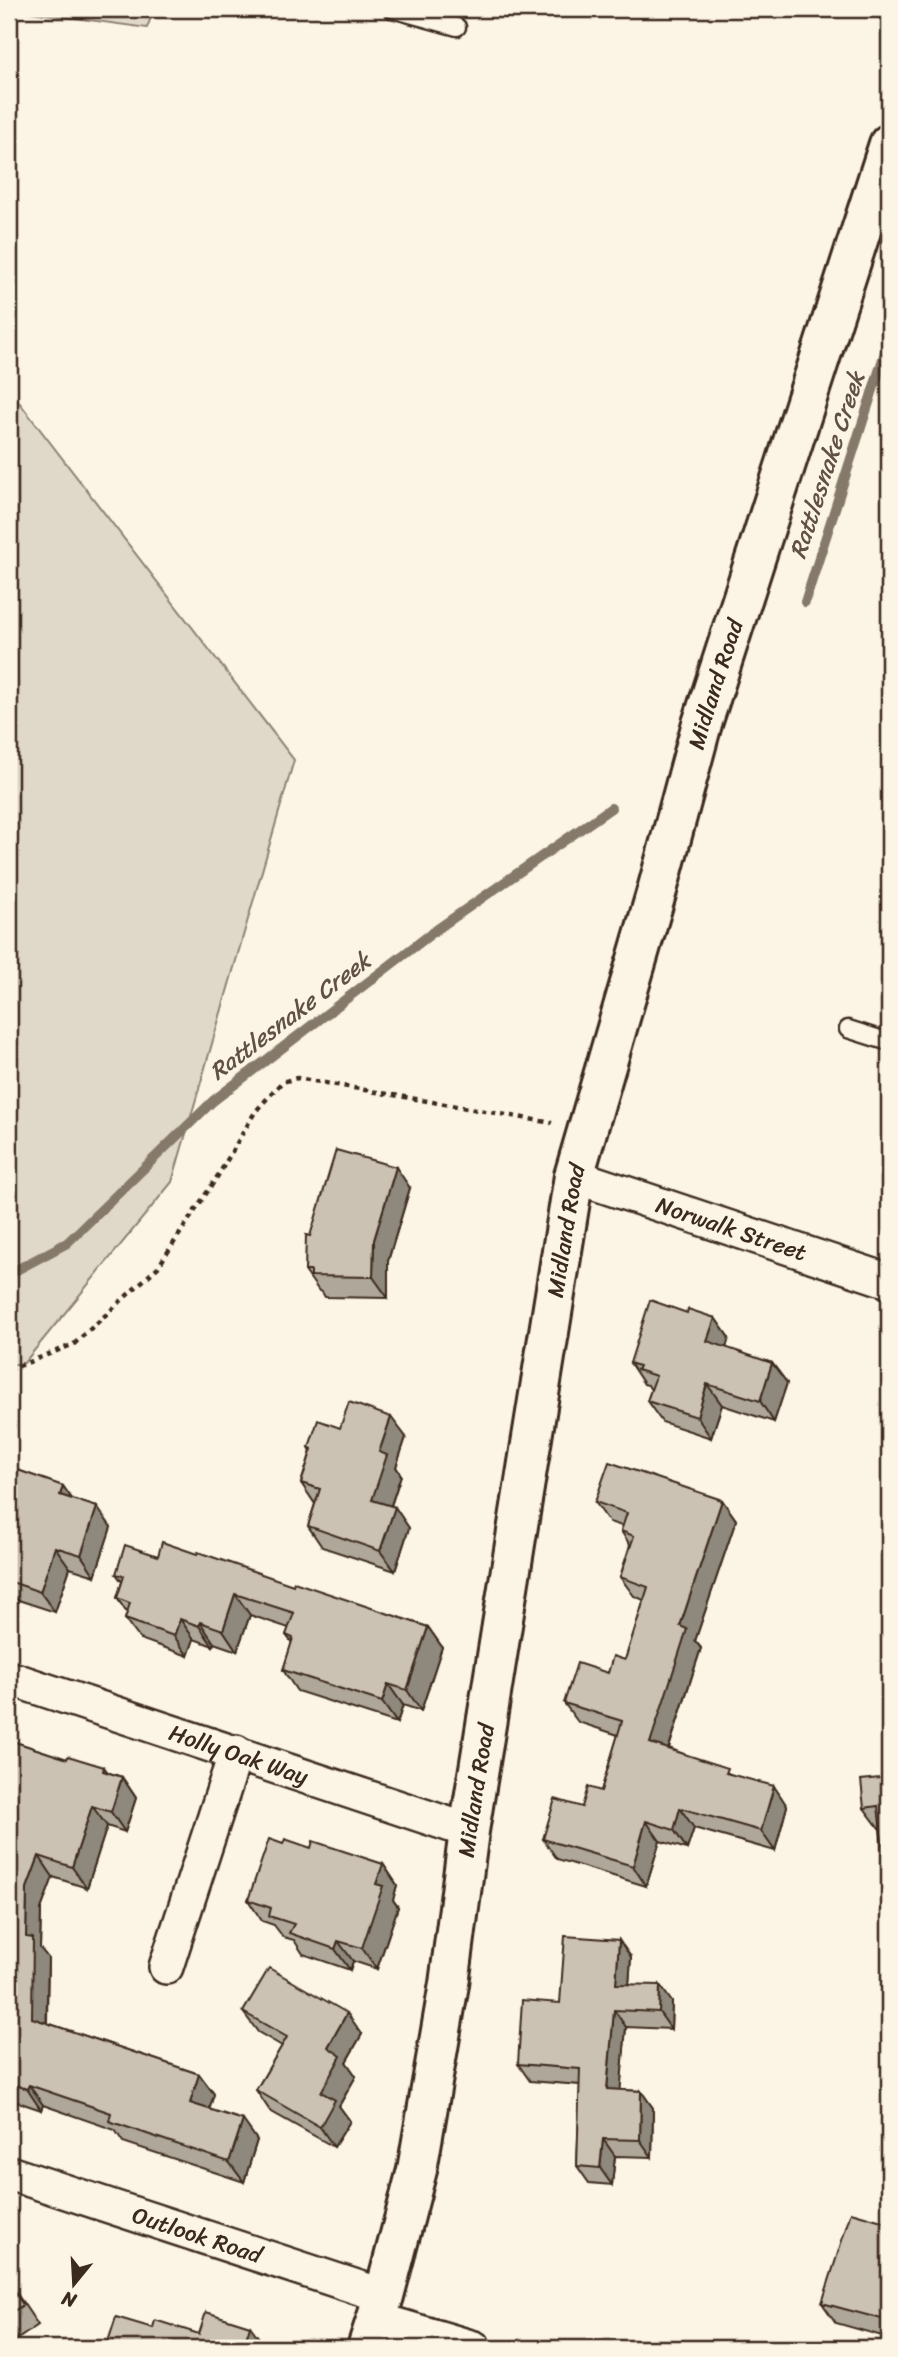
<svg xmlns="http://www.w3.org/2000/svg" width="898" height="2357" viewBox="0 0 898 2357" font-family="Sriracha,sans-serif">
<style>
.green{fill:#e0d8c8;stroke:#8e8173;stroke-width:2}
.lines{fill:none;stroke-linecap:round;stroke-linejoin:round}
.stream{stroke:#85796b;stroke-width:10}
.lane-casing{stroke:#3b2a1e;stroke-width:21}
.street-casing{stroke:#3b2a1e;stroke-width:38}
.secondary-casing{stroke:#3b2a1e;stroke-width:44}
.path{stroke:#3b2a1e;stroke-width:4.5;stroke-dasharray:5 5;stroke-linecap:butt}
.lane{stroke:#fcf5e5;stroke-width:16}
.street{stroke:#fcf5e5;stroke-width:33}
.secondary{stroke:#fcf5e5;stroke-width:38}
.wall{fill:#afa79a;stroke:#3b2a1e;stroke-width:2}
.shaded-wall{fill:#8f887d;stroke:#3b2a1e;stroke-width:2}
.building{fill:#ccc2b3;stroke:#3b2a1e;stroke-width:2}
.labels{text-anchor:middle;stroke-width:7;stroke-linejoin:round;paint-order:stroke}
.street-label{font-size:23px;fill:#3b2a1e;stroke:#fcf5e5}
.water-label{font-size:24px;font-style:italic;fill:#605144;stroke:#fcf5e5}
</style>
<rect width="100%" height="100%" fill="#fcf5e5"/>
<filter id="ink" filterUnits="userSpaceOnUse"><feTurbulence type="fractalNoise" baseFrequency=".0143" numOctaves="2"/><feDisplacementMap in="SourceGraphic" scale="14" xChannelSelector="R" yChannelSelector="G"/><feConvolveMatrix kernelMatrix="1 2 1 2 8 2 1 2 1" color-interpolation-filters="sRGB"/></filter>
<g filter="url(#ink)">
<!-- green -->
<g class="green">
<path d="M9 9H154L147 28Z"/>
<path d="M9 389 294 760 172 1182 24 1363 9 1365Z"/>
</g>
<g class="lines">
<!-- stream -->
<g class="stream">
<path d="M805 602 889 340"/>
<path d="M9 1274 67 1243 213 1101 436 930 611 808"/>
</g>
<defs>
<g id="lane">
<path d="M392 9 457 27"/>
<path d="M848 1029 889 1042"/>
</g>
<g id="street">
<path id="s1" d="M574 1176 889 1281"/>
<path id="s2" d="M9 1678 469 1831"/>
<path d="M166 1967 236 1752"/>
<path id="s3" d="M9 2173 384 2296"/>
<path d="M376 2319 474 2348"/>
</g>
<g id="secondary">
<path id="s4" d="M367 2348 384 2296 417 2170 449 1984 469 1831 574 1176 658 887 701 727 889 144"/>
</g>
</defs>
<!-- lane casing -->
<use href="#lane" class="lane-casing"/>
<!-- street casing -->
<use href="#street" class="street-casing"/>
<!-- secondary casing -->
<use href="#secondary" class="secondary-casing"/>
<!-- path -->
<path class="path" d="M9 1370 74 1344 158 1267 219 1174 255 1112 282 1082 297 1078 552 1123"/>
<!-- lane -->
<use href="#lane" class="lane"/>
<!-- street -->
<use href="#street" class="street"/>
<!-- secondary -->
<use href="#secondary" class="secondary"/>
</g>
<!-- wall -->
<g class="wall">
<path d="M410 1188 388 1261V1298L325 1297 322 1292 319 1291 305 1271 310 1236Z"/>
<path d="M687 1313 715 1318 729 1338 726 1348 772 1363 787 1383 774 1422 722 1405 711 1438 662 1422 647 1401 651 1390 648 1385 644 1384 630 1363Z"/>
<path d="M340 1428 406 1437 396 1467 401 1475 391 1506 409 1528 395 1571 322 1547 308 1526 315 1504 301 1483 311 1451 309 1447Z"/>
<path d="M9 1467 63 1486 72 1499 111 1527 95 1576 70 1568 55 1612 9 1597Z"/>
<path d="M722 1500 736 1520 695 1641 701 1648 669 1748 732 1775 787 1806 775 1851 694 1828 687 1849 660 1841 646 1886 557 1859 543 1839 601 1791 618 1735 578 1722 564 1703 625 1660 644 1600 634 1596 620 1577 630 1545 621 1531 622 1526 609 1522 595 1502Z"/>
<path d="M158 1556 293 1585 428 1627 442 1647 421 1711 403 1705 397 1723 297 1691 283 1670 292 1643 286 1635 289 1628 250 1615 237 1651 214 1643 213 1646 194 1639 188 1656 140 1639 125 1619 127 1613 117 1598 122 1582 116 1574Z"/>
<path d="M9 1740 122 1777 136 1798 125 1832 107 1826 87 1888 53 1877 41 1909 40 1948 48 1958 47 2023 199 2074 214 2094 209 2109 257 2140 244 2182 123 2142 115 2130 43 2105 41 2110 9 2099Z"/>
<path d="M889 1777V1868L884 1860 880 1828H879L864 1808Z"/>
<path d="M283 1844 311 1848 383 1864 397 1885 393 1900 398 1907 377 1969 353 1961 350 1970 303 1954 294 1940 283 1937 274 1925 262 1921 248 1900Z"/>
<path d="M631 1957 629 1984 672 2002 671 2029 626 2027 620 2090 641 2091 653 2108 652 2157 615 2156 612 2185 589 2183 577 2166 580 2085 530 2081 518 2064 560 2003Z"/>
<path d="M243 2012 362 2034 346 2062 356 2076 339 2106 350 2121 334 2147 270 2111 256 2090 282 2046 258 2032Z"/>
<path d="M889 2223V2338L836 2323 822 2303Z"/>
<path d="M9 2282 38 2325 9 2345Z"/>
</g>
<!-- shaded-wall -->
<g class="shaded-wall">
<path d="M396 1167 410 1188 388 1261V1298L373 1277 374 1240Z"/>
<path d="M715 1318 729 1338 721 1362 707 1341Z"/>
<path d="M772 1363 787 1383 774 1422 760 1401Z"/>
<path d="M707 1384 722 1405 711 1438 697 1417Z"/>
<path d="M391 1417 406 1437 396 1467 401 1475 386 1520 372 1500 379 1452Z"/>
<path d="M63 1486 77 1506 60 1495Z"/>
<path d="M722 1500 736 1520 695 1641 701 1648 664 1762 650 1743 680 1626Z"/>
<path d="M97 1507 111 1527 95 1576 81 1555Z"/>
<path d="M395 1507 409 1528 395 1571 380 1551Z"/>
<path d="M55 1547 70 1568 55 1612 40 1592Z"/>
<path d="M235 1594 250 1615 237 1651 223 1630Z"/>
<path d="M180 1619 194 1639 188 1656 174 1636Z"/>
<path d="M200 1622 214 1643 213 1646 199 1626Z"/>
<path d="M428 1627 442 1647 421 1711 407 1690Z"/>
<path d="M388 1684 403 1705 397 1723 382 1702Z"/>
<path d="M104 1767 119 1787 122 1777 136 1798 125 1832 111 1812 103 1771Z"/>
<path d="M774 1786 787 1806 775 1851 761 1831Z"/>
<path d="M92 1806 107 1826 87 1888 72 1867Z"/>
<path d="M680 1808 694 1828 687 1849 674 1830Z"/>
<path d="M646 1821 660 1841 646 1886 633 1866Z"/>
<path d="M39 1856 53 1877 41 1909 40 1948 48 1958 46 2039 32 2018 26 1937 27 1888Z"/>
<path d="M383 1864 397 1885 393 1900 398 1907 377 1969 362 1948 376 1884Z"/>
<path d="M619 1940 631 1957 628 2001 616 1984Z"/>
<path d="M338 1941 353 1961 350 1970 335 1949Z"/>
<path d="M660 1985 672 2002 671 2029 659 2012Z"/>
<path d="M614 2010 626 2027 619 2106 607 2089Z"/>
<path d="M347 2013 362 2034 346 2062 356 2076 339 2106 350 2121 334 2147 320 2127 321 2092 328 2047Z"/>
<path d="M199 2074 214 2094 205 2124 190 2103Z"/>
<path d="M29 2085 43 2105 41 2110 27 2089Z"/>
<path d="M641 2091 653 2108 652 2157 640 2140Z"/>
<path d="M243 2120 257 2140 244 2182 229 2162Z"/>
<path d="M603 2139 615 2156 612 2185 600 2168Z"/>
<path d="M250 2326 265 2346 264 2348H243Z"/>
</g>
<!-- building -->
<g class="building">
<path d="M336 1150 396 1167 374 1240 373 1277 311 1276V1271H305L306 1235 310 1236Z"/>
<path d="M650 1300 687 1313 688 1309 715 1318 707 1341 772 1363 760 1401 707 1384 697 1417 647 1401 656 1376 637 1370 639 1366 630 1363Z"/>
<path d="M349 1402 391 1417 379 1452 387 1455 372 1500 395 1507 380 1551 308 1526 320 1489 301 1483 312 1449 309 1447 318 1420 340 1428Z"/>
<path d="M609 1462 722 1500 680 1626 687 1629 650 1743 728 1768 726 1773 774 1786 761 1831 680 1808 674 1830 646 1821 633 1866 543 1839 555 1799 582 1807 588 1787 601 1791 622 1721 564 1703 577 1663 608 1673 613 1656 625 1660 648 1587 620 1577 634 1536 621 1531 627 1513 595 1502Z"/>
<path d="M9 1467 63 1486 60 1495 97 1507 81 1555 55 1547 40 1592 9 1581Z"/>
<path d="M162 1542 197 1554 198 1552 293 1585 294 1582 428 1627 407 1690 388 1684 382 1702 283 1670 293 1638 286 1635 294 1613 235 1594 223 1630 200 1622 199 1626 180 1619 174 1636 125 1619 130 1603 117 1598 124 1576 116 1574 125 1545 158 1556Z"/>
<path d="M9 1740 67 1759 68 1756 104 1767 103 1771 122 1777 111 1812 92 1806 72 1867 39 1856 27 1888 26 1937 33 1938 32 2018 199 2074 190 2103 243 2120 229 2162 109 2121 111 2113 29 2085 27 2089 9 2083Z"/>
<path d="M889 1777V1859L884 1860 878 1806 864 1808 861 1780Z"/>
<path d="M269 1839 283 1844 285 1839 311 1848 313 1841 383 1864 376 1884 383 1886 362 1948 338 1941 335 1949 289 1933 294 1924 269 1916 271 1908 248 1900Z"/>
<path d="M565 1936 619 1940 616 1984 660 1985 659 2012 614 2010 607 2089 641 2091 640 2140 603 2139 600 2168 577 2166 580 2069 518 2064 522 2000 560 2003Z"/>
<path d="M269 1968 347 2013 328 2047 341 2056 321 2092 335 2100 320 2127 256 2090 287 2037 243 2012Z"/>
<path d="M851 2212 889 2223V2321L822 2303Z"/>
<path d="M9 2283 23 2305 9 2314Z"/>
<path d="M206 2312 250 2326 243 2348H106L116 2317 153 2328 155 2320 199 2334Z"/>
</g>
</g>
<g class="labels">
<!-- street labels -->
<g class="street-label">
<text dy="8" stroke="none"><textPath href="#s4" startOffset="1703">Midland Road</textPath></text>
<text dy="8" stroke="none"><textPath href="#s1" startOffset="166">Norwalk Street</textPath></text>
<text dy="8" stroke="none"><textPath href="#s4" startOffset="1136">Midland Road</textPath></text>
<text dy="8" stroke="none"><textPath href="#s2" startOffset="242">Holly Oak Way</textPath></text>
<text dy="8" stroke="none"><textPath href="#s4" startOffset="569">Midland Road</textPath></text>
<text dy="8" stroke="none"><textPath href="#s3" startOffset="198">Outlook Road</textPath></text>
</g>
<!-- water labels -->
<g class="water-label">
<text transform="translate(827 465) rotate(-72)" y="8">Rattlesnake Creek</text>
<text transform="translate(290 1016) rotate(-37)" y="8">Rattlesnake Creek</text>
</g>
</g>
<!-- margin -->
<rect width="898" height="2357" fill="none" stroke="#fcf5e5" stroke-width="35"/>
<rect x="18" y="18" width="863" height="2322" fill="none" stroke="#3b2a1e" stroke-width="2.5" filter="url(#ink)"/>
<!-- north arrow -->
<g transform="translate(74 2284) rotate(198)" stroke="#fcf5e5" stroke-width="5" paint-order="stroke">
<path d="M0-5L12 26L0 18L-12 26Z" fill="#3b2a1e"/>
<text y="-10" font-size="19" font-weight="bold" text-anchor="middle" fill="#3b2a1e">N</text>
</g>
</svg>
